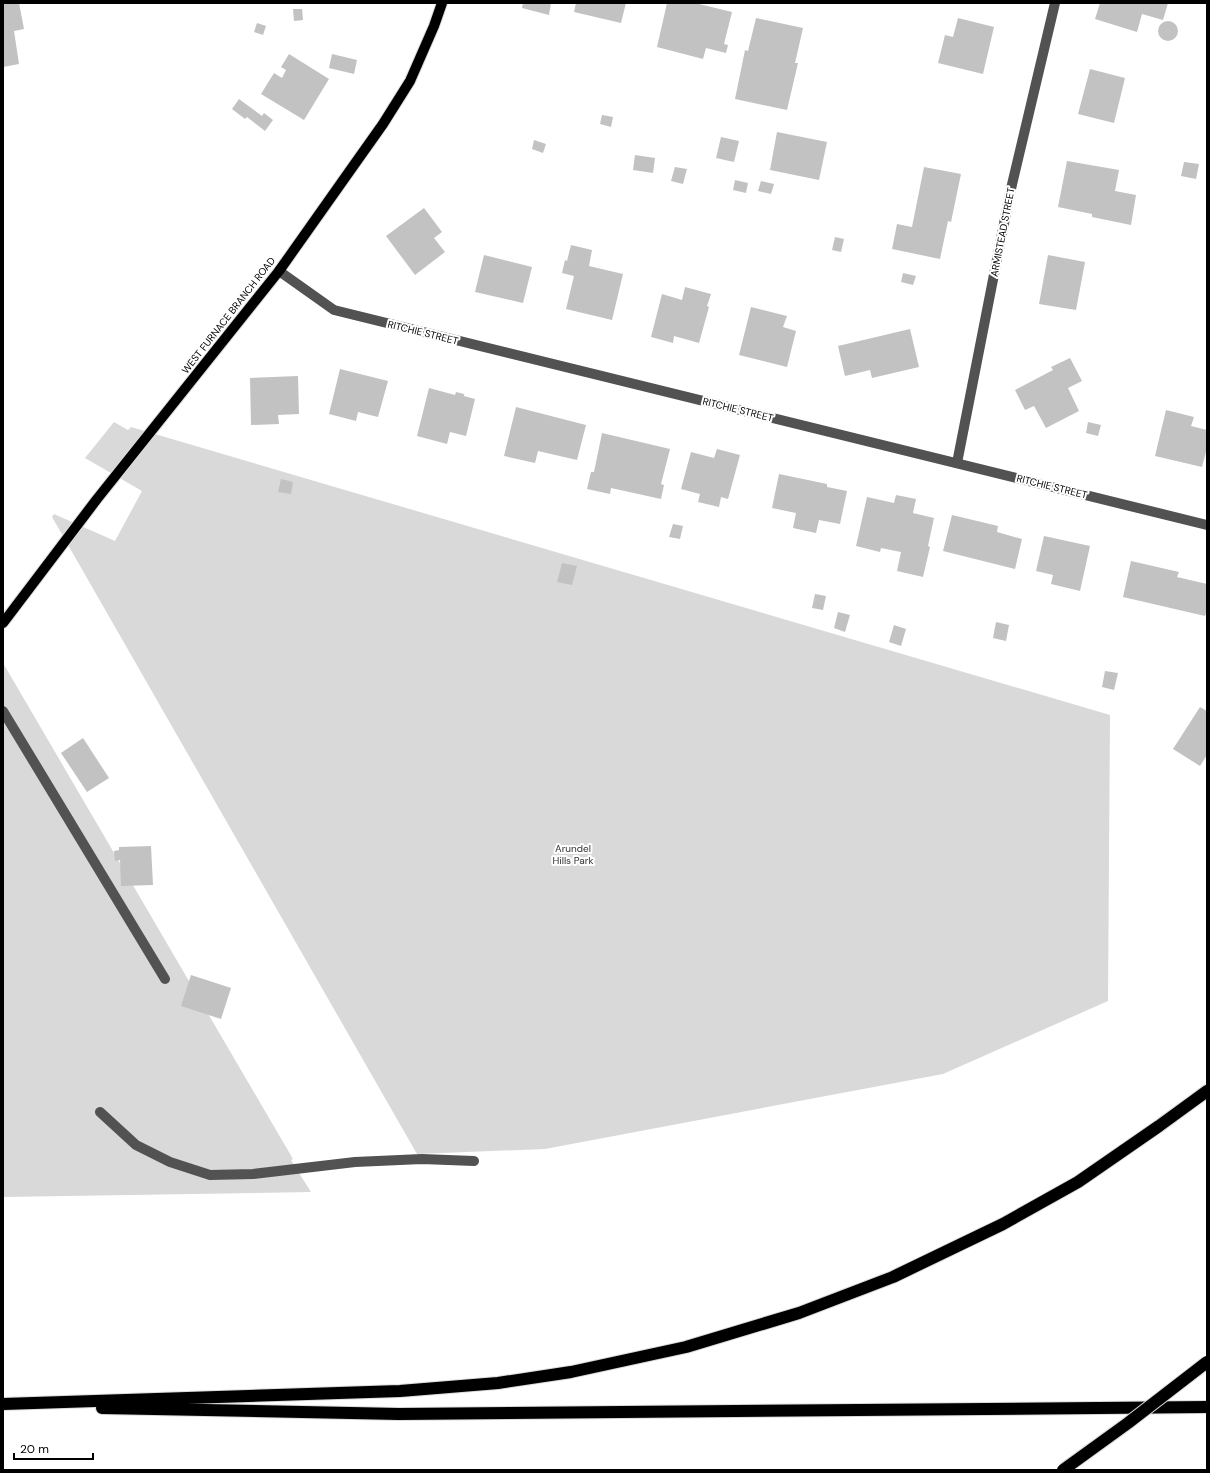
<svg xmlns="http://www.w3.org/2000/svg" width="1210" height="1473" viewBox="0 0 1210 1473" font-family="'DM Sans',sans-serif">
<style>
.green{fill:#d9d9d9}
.building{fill:#c2c2c2}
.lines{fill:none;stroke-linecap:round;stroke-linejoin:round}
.major-casing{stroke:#dbdbdb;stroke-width:12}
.highway-casing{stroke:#dbdbdb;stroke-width:14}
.minor{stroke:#525252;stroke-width:10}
.major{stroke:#000;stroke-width:10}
.highway{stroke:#000;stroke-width:12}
.highway-bridge-casing{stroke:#dbdbdb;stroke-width:14;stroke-linecap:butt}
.highway-bridge{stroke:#000;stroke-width:12}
.labels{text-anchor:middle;stroke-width:4;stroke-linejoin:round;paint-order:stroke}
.street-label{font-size:10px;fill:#000;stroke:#fff}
.park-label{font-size:10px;fill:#303030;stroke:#fff}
</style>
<rect width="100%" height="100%" fill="#fff"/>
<!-- green -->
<g class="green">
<path d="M114 422 128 430 131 427 1110 715 1108 1001 943 1074 545 1149 417 1154 52 517 54 514 115 541 142 491 85 458Z"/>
<path d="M3 663 293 1159 291 1160 311 1192 3 1197Z"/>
</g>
<!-- building -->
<g class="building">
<path d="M3 3H9V4L19 3 24 29 14 31 19 64 3 67Z"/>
<path d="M523 3H551L549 15 522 8Z"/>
<path d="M576 3H626L621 23 574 12Z"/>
<path d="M667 3H695L732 12 724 44 728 45 726 53 706 48 703 59 657 47Z"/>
<path d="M1100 3H1168L1163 20 1142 14 1137 32 1095 19Z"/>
<path d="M293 9H302L303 20 294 21Z"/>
<path d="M756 18 803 28 795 63H798L787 110 735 99 745 50 748 51Z"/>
<path d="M958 18 994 27 983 74 938 63 945 35 953 37Z"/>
<circle cx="1168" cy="31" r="10"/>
<path d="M257 23 266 26 263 35 254 32Z"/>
<path d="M289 54 329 79 304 120 261 94 274 73 282 78 286 70 281 67Z"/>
<path d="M332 54 357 60 354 74 329 68Z"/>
<path d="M1090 69 1125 78 1114 123 1078 114Z"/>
<path d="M239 99 262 116 264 113 273 120 265 131 247 117 245 119 232 109Z"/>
<path d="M602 115 613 117 611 127 600 124Z"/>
<path d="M777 132 827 142 819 180 770 170Z"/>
<path d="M721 137 739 141 734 162 716 158Z"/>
<path d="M534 140 546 144 543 153 532 149Z"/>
<path d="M635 155 655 158 653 173 633 170Z"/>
<path d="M1067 161 1119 170 1115 191 1136 195 1131 225 1092 217V214L1058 207Z"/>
<path d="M1184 162 1199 164 1196 179 1181 176Z"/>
<path d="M675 167 687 169 683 184 671 181Z"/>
<path d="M924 167 961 174 951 222 948 221 940 259 892 249 897 224 912 227Z"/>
<path d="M735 180 748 183 746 193 733 190Z"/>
<path d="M761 181 774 184 771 194 758 191Z"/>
<path d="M424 208 442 232 434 238 445 252 415 275 386 236Z"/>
<path d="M835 237 844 239 841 252 832 250Z"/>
<path d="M571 245 592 250 589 266 623 274 612 320 566 309 574 276 562 273 565 260 567 261Z"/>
<path d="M484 255 532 267 523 303 475 292Z"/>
<path d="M1048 255 1085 262 1076 310 1039 304Z"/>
<path d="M903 273 916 276 913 285 901 282Z"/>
<path d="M685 287 711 294 707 306 709 307 699 343 674 336 673 343 651 337 662 294 682 300Z"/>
<path d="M751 307 787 316 783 327 796 331 787 367 739 355Z"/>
<path d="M910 329 919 367 872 378 870 370 845 376 838 346Z"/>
<path d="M1070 358 1082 381 1068 388 1079 411 1046 428 1034 406 1025 410 1015 390 1053 370 1051 367Z"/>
<path d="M340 369 388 381 378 417 358 412 356 421 329 414Z"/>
<path d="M298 376 299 414 278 415 279 424 251 425 250 378Z"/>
<path d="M429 388 455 395 456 392 464 394V396L475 399 466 436 450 432 447 444 417 436Z"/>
<path d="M516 407 586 425 577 460 538 451 535 463 504 456Z"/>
<path d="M1166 410 1194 417 1191 426 1207 430V448L1202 467 1155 456Z"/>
<path d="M1088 422 1101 425 1098 436 1086 433Z"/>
<path d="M602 433 670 449 661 484 664 485 661 499 611 488 610 494 587 489 591 472H594Z"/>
<path d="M717 449 740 455 728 499 721 497 719 507 698 502 700 494 681 489 691 452 714 458Z"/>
<path d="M779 474 827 484V487L847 491 840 524 819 520 816 533 793 528 796 513 772 508Z"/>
<path d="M281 479 293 482 291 494 278 492Z"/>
<path d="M896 495 916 499 913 513 934 518 928 546 930 547 923 577 897 571 901 552 881 548 880 552 856 546 867 497 894 503Z"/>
<path d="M952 515 998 526 997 532 1022 539 1015 569 943 551Z"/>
<path d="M673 524 683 526 680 539 669 537Z"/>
<path d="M1044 536 1090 546 1080 591 1051 584 1053 575 1036 571Z"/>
<path d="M1131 561 1179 572 1177 577 1207 584V610L1205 616 1123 597Z"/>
<path d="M562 563 577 566 572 585 557 582Z"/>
<path d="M815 594 826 596 823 610 812 608Z"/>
<path d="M838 612 850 615 845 632 834 628Z"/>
<path d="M996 622 1009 625 1006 641 993 638Z"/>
<path d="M894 625 906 629 901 646 889 642Z"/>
<path d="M1105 671 1118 673 1114 690 1102 687Z"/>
<path d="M1200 707 1207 711V755L1200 766 1173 749Z"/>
<path d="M83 738 109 778 87 792 61 753Z"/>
<path d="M151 846 153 885 121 886 120 860 115 861 114 851 119 850V847Z"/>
<path d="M191 975 231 988 221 1019 181 1006Z"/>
</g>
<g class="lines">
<defs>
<path id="major" d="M3 623 97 499 279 271 349 172 383 124 410 81 434 26 442 3"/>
<g id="highway">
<path d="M3 1404 400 1391 498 1383 571 1372 686 1347 799 1313 893 1277 1003 1224 1078 1182 1159 1126 1207 1091"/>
<path d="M102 1408 399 1414 1207 1407"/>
</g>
</defs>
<!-- major casing -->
<use href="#major" class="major-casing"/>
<!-- highway casing -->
<use href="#highway" class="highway-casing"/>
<!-- minor -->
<g class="minor">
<path d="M279 271 334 310 1207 525"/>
<path d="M957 463 1010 193 1055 3"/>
<path d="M3 711 165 979"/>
<path d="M100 1112 136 1145 170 1162 210 1175 253 1174 355 1162 422 1159 474 1161"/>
</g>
<!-- major -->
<use href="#major" class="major"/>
<!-- highway -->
<use href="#highway" class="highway"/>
<defs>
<path id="highway-bridge" d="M1063 1470 1128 1423 1207 1362"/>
</defs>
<!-- highway-bridge casing -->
<use href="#highway-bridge" class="highway-bridge-casing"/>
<!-- highway-bridge -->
<use href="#highway-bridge" class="highway-bridge"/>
</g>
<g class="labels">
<!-- street labels -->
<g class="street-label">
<text transform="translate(1002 232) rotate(-79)" y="4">ARMISTEAD STREET</text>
<text transform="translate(228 315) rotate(-52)" y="4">WEST FURNACE BRANCH ROAD</text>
<text transform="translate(423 332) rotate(14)" y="4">RITCHIE STREET</text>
<text transform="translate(738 409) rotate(14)" y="4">RITCHIE STREET</text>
<text transform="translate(1052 486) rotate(14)" y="4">RITCHIE STREET</text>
</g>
<!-- park labels -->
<g class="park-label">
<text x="573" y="852">Arundel<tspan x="573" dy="12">Hills Park</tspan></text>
</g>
</g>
<!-- border -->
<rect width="1210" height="1473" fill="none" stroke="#000000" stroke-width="8"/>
<!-- scale -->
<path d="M14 1453v6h79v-6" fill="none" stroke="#000000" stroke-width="2"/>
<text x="20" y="1453" font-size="12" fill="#000000" stroke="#ffffff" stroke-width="3" paint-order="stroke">20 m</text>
</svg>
